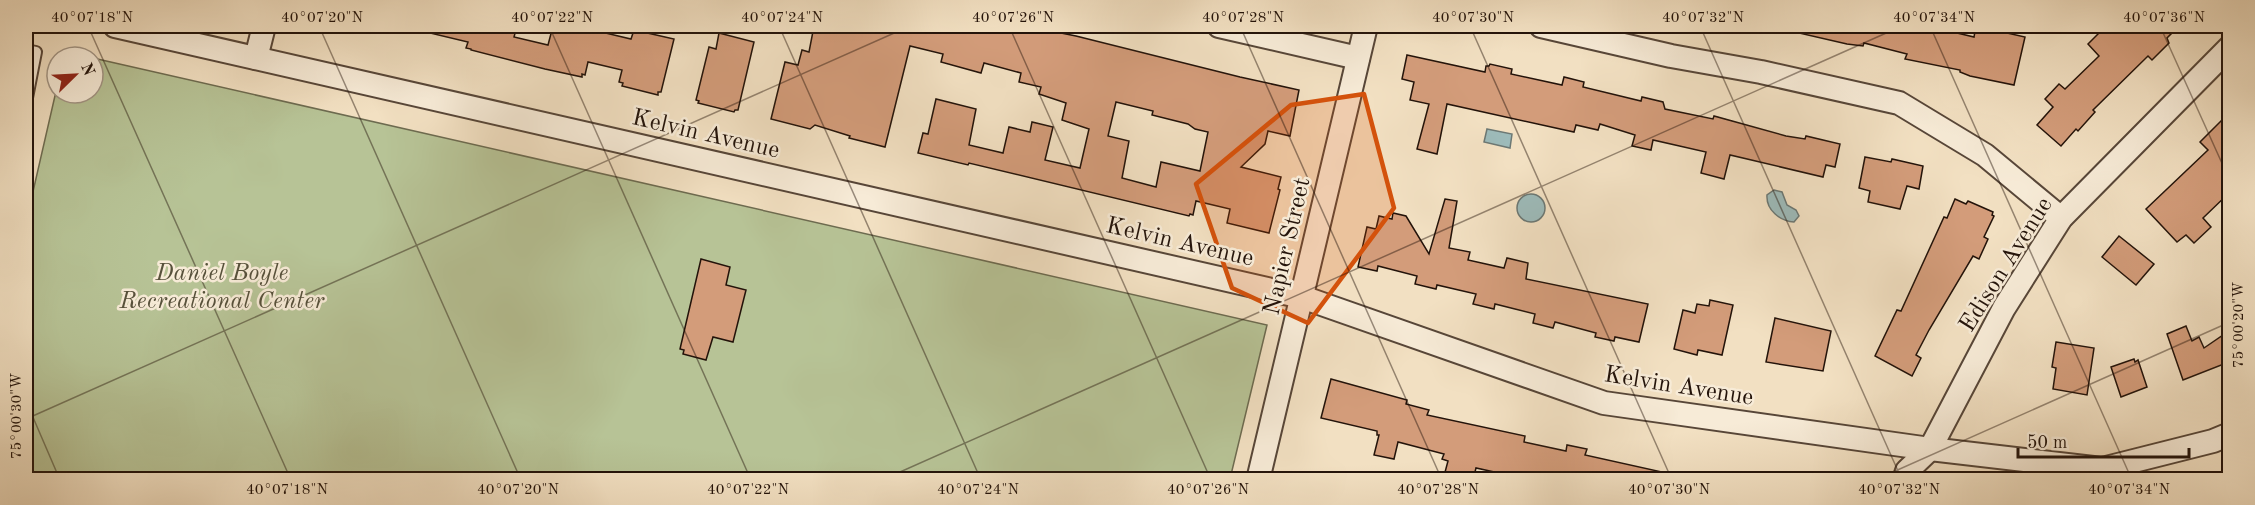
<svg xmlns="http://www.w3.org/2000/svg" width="2255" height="505" viewBox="0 0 2255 505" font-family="'Old Standard TT',serif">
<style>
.green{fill:#b7c396;stroke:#6d6b50;stroke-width:1.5}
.water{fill:#9dbbba;stroke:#6c7874;stroke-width:1.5}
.building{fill:#d39c7a;stroke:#23130a;stroke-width:1.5;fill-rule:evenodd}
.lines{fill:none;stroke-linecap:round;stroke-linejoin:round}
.service-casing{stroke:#574638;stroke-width:14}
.minor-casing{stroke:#574638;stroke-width:26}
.service{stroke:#f7ebd7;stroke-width:10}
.minor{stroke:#f7ebd7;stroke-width:22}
.marked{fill:#d4520c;fill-opacity:0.2;stroke:#d4520c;stroke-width:4.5;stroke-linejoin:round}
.ticks{fill:none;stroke:#23130a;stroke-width:1.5;stroke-opacity:0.45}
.labels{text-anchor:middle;stroke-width:5;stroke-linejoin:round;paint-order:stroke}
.street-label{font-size:24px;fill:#23130a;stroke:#f7ebd7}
.park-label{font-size:24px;font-style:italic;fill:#57513b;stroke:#f7ebd7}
.neatline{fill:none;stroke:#23130a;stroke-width:2}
.ticks-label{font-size:15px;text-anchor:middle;fill:#23130a}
</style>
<rect width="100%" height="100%" fill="#f2e0c2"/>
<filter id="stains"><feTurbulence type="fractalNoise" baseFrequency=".00333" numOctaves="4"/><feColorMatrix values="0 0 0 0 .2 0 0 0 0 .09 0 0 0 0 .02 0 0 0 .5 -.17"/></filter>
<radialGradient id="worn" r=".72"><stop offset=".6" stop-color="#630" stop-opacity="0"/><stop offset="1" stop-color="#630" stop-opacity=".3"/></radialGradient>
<!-- green -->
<path class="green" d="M93 58 1267 325 1230 479 26 480V222L57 87V93H93Z"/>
<!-- water -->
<g class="water">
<path d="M1487 129 1512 134 1510 148 1484 142Z"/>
<path d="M1774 190 1782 192 1787 205 1796 210 1799 216 1794 222C1780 221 1766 210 1767 195Z"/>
<circle cx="1531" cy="208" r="14"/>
</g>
<!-- building -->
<g class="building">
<path d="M431 26H517L514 37 548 45 553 26H598L597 31 631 39 634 30 674 39 661 92H658V95L622 86 623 83 619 82 622 70 588 62 585 75 582 74V77L545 69 471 50V49L466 48 468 42 430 33Z"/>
<path d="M814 26H1026L1076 36 1240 77 1299 90 1290 136 1268 131 1265 144 1241 167 1281 177 1278 189 1280 190 1269 233 1227 223 1230 209 1196 201 1193 215 1190 214 1189 216 969 163 968 165 918 153 923 133 928 134 936 99 976 109 969 145 1003 153 1009 127 1030 132 1032 122 1053 127 1045 160 1080 168 1089 129 1062 120 1066 103 1039 94 1041 87 1019 82 1021 73 984 63 981 73 941 62 943 54 910 46 885 147 849 138 850 136 815 125 810 129 771 119 785 62 798 65 802 50 809 52ZM1116 102 1153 111 1152 115 1188 124 1195 129 1208 132 1200 171 1161 162 1156 187 1122 178 1129 141 1108 136Z"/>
<path d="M1800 26H1928L1974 37 1976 26 2025 37 2014 85 1970 76 1960 72V70L1905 59 1907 54 1864 43 1863 46 1847 44 1799 33Z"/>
<path d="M2106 26H2179L2167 38 2169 43 2152 60 2148 56 2093 110 2095 112 2078 131 2076 129 2061 146 2037 125 2053 107 2045 99 2059 84 2065 89 2099 56 2088 44Z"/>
<path d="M719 33 754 42 738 110H735L734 112 698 103 699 101 696 100 709 47 716 49Z"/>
<path d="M1407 55 1485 72 1486 66H1489L1490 64 1512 69 1511 74 1562 85 1564 77 1584 82 1583 87 1641 101 1642 97 1663 102 1665 109 1713 119 1714 116 1786 136 1805 139 1806 136 1840 144 1835 167 1826 165 1823 177 1730 155 1724 179 1701 173 1706 152 1653 140 1651 150 1632 146 1635 135 1600 124 1598 130 1576 125 1574 132 1447 104 1437 154 1417 149 1429 104 1410 100 1414 82 1402 79Z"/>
<path d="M2229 113V193L2203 218 2211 227 2194 243 2186 235 2177 242 2146 209 2208 150 2200 142Z"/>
<path d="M1865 157 1891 162 1892 159 1923 166 1919 189 1907 186 1900 209 1868 202 1870 191 1859 188Z"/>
<path d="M1445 199 1457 201 1449 248 1470 252 1468 260 1504 268 1507 258 1528 263 1526 279 1648 304 1639 342 1615 337 1614 341 1595 337 1596 333 1555 322 1553 328 1533 323 1535 314 1495 304 1494 309 1473 304 1476 294 1437 285 1436 289 1415 284 1417 276 1378 266 1377 271 1358 267 1367 227 1376 229 1379 216 1392 219 1393 213 1406 216 1429 254Z"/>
<path d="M1955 199 1966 204 1968 201 1993 212 1992 215 1994 216 1984 237 1988 239 1979 259 1973 256 1929 330 1916 355 1921 358 1912 376 1875 356 1897 310 1901 311 1944 217 1947 218Z"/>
<path d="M2119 236 2154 264 2136 285 2102 257Z"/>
<path d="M701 259 730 267 726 285 746 290 733 342 713 337 706 360 683 354 684 350 680 349Z"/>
<path d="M1710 300 1733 305 1722 355 1698 350 1697 355 1674 349 1683 310 1695 313 1697 304 1709 306Z"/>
<path d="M1775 318 1831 331 1823 371 1766 362Z"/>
<path d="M2186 326 2192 341 2199 337 2204 348 2229 331V362L2183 380 2167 334Z"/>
<path d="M2056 342 2094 348 2087 395 2053 389 2056 368 2052 367Z"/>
<path d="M2134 359 2135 362 2138 360 2147 387 2121 397 2111 367Z"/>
<path d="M1331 379 1407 400 1406 404 1429 410 1427 415 1525 436 1524 442 1566 451 1567 445 1587 449 1585 455 1662 472 1661 480H1516L1517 477 1476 468 1473 480H1462L1444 476 1448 461 1442 459 1444 454 1398 442 1394 459 1374 455 1379 435H1377V431L1321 418Z"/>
</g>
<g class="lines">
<defs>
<path id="service" d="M26 50 36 52 26 103"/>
<g id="minor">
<path d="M115 26 1302 297 1604 403 1930 449 2102 469 2213 441 2230 434"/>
<path d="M1219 26 1358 58"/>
<path d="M1541 26 1671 56 1761 72 1899 103 1985 155 2061 218"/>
<path d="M256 58 264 26"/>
<path d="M1258 480 1366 26"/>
<path d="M1904 480 1907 471 1930 449 2004 308 2061 218 2230 47"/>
</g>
</defs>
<!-- service casing -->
<use href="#service" class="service-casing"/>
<!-- minor casing -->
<use href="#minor" class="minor-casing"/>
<!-- service -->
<use href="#service" class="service"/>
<!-- minor -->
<use href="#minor" class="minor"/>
</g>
<!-- marked area -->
<path class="marked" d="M1364 94 1394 208 1308 323 1232 288 1196 184 1291 105Z"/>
<!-- ticks -->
<path class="ticks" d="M88 26 291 480M319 26 521 480M549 26 751 480M779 26 981 480M1009 26 1211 480M1240 26 1442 480M1470 26 1672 480M1700 26 1902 480M1930 26 2132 480M2160 26 2230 181M26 401 60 480M26 419 910 26M882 480 1902 26M1875 480 2230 322"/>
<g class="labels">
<!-- street labels -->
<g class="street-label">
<text transform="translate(706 133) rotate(13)" y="8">Kelvin Avenue</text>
<text transform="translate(1180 241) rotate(13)" y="8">Kelvin Avenue</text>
<text transform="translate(1286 246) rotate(-77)" y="8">Napier Street</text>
<text transform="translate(2005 264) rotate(-58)" y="8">Edison Avenue</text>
<text transform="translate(1679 385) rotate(9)" y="8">Kelvin Avenue</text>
</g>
<!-- park labels -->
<g class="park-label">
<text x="222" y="280">Daniel Boyle<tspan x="222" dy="28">Recreational Center</tspan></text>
</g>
</g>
<!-- margin -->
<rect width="2255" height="505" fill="none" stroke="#f2e0c2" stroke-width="66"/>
<!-- north arrow -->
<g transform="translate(75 75) rotate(66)"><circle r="28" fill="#f7ebd7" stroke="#a29585" stroke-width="1.5"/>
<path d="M0-4.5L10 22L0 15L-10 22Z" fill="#8f2418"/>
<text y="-9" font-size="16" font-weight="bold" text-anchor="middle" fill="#23130a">N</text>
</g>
<!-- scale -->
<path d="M2018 448v9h171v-9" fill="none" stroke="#23130a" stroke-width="3"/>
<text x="2027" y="448" font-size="18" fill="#23130a" stroke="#f7ebd7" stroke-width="4.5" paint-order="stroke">50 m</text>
<rect x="33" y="33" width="2189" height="439" class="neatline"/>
<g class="ticks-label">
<text x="92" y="22">40°07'18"N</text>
<text x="322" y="22">40°07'20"N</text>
<text x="552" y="22">40°07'22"N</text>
<text x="782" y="22">40°07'24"N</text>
<text x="1013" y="22">40°07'26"N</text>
<text x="1243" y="22">40°07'28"N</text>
<text x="1473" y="22">40°07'30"N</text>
<text x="1703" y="22">40°07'32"N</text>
<text x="1934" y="22">40°07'34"N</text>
<text x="2164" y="22">40°07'36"N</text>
<text transform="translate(2238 325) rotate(-90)" y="5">75°00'20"W</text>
<text transform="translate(16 416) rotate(-90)" y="5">75°00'30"W</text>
<text x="287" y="494">40°07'18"N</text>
<text x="518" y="494">40°07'20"N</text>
<text x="748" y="494">40°07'22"N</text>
<text x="978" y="494">40°07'24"N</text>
<text x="1208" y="494">40°07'26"N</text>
<text x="1438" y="494">40°07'28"N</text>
<text x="1669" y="494">40°07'30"N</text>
<text x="1899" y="494">40°07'32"N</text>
<text x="2129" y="494">40°07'34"N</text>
</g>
<rect width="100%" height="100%" filter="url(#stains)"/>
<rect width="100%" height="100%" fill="url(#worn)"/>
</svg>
